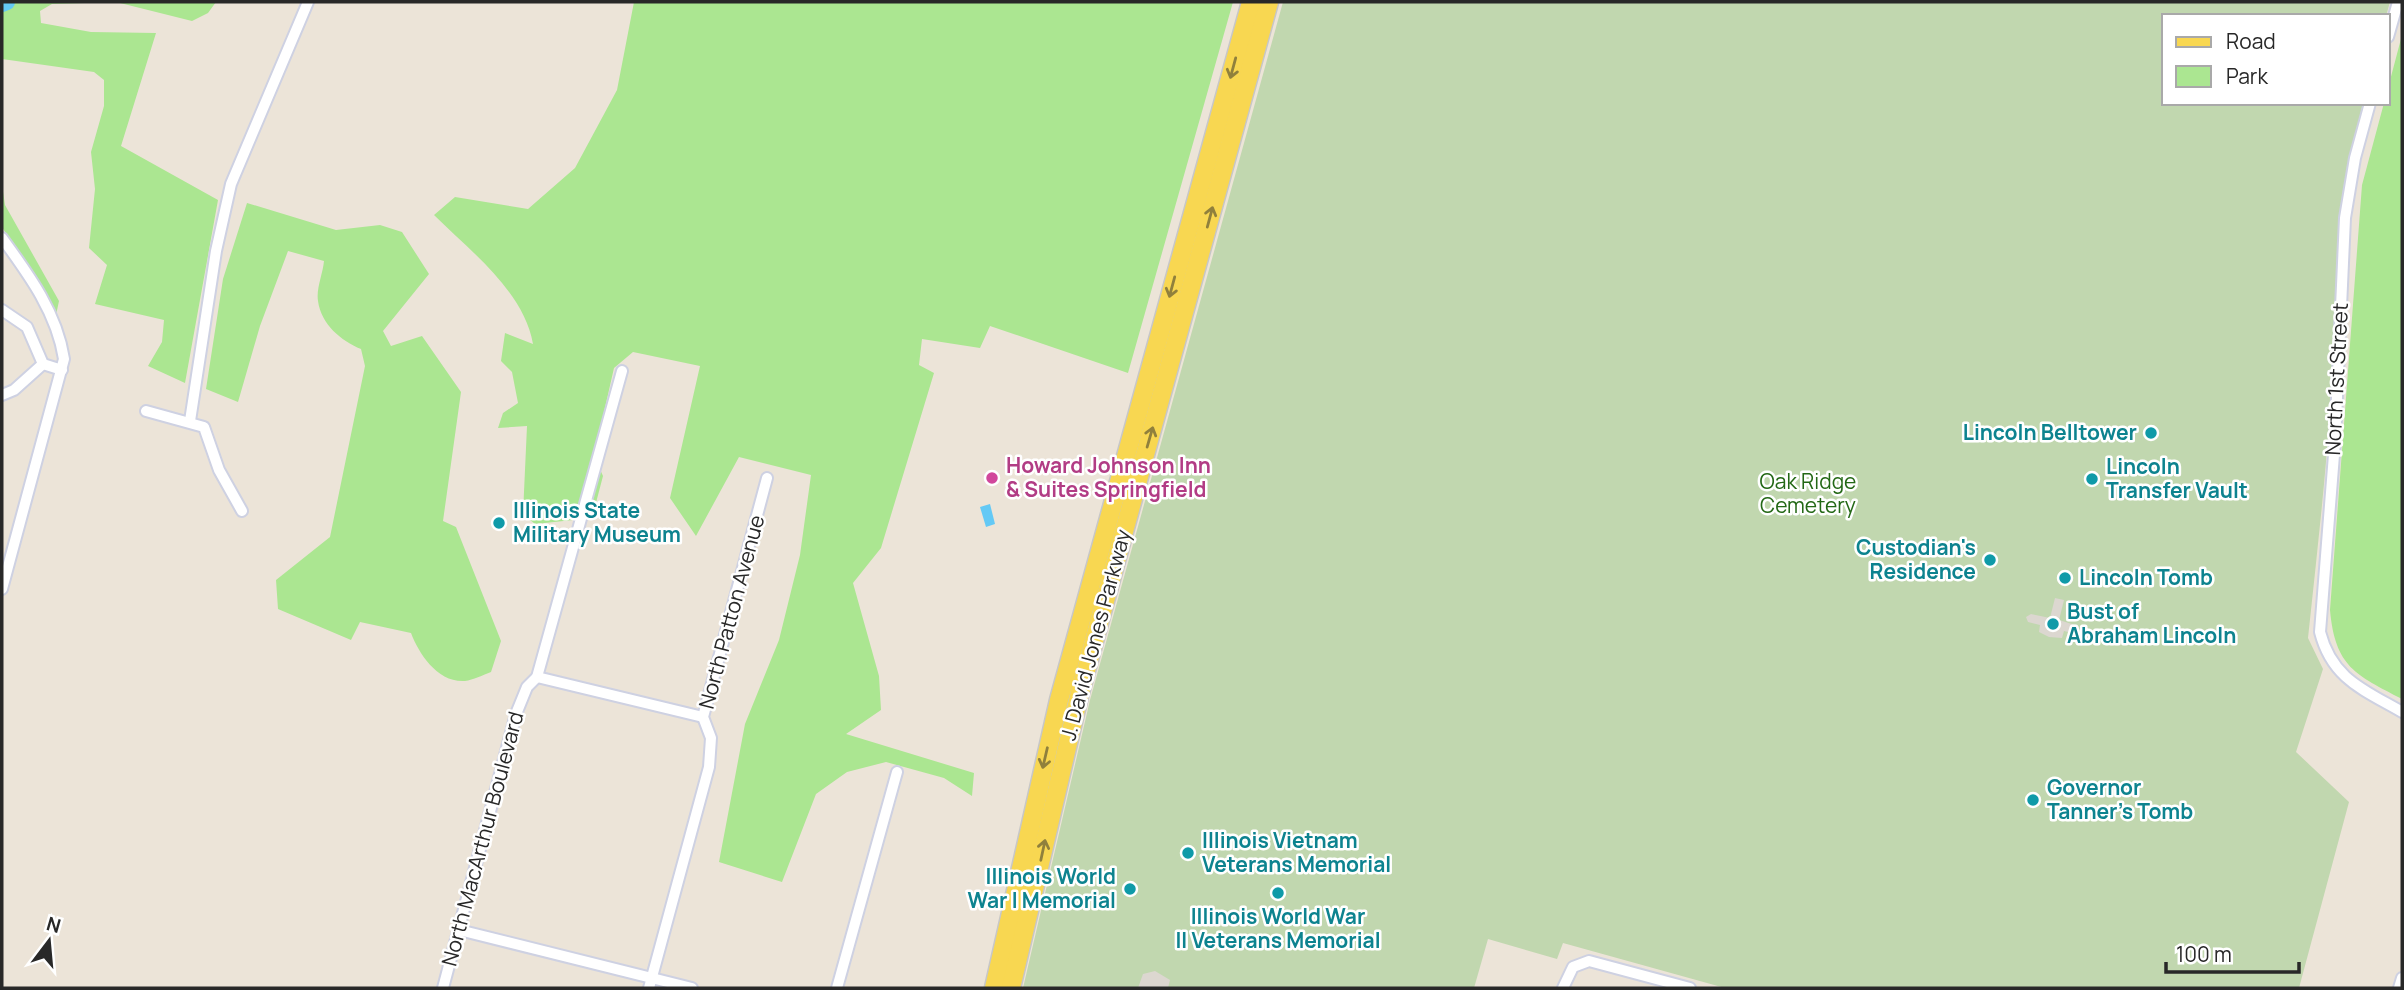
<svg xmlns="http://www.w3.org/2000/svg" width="2404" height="990" viewBox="0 0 2404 990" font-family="Manrope,sans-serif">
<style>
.green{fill:#abe691}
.cemetery{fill:#c1d7af}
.plaza{fill:#dcd7d0}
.water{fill:#64c9f5}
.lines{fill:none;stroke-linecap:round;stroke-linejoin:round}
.river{stroke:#64c9f5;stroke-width:16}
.street-casing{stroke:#ced1e2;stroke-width:14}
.primary-casing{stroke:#c7c7c7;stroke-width:21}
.street{stroke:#fff;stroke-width:10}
.primary{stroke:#f8d751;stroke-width:18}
.oneway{stroke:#90803c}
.culture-dot{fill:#0f9aa8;stroke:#fff;stroke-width:2.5}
.hotel-dot{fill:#d1479c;stroke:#fff;stroke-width:2.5}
.labels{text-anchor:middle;stroke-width:5;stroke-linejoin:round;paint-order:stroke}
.street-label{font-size:21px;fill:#282828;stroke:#fff}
.culture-label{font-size:21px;font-weight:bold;fill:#0d838f;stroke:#fff;text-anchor:start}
.hotel-label{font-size:21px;font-weight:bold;fill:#b23c85;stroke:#fff;text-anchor:start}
.park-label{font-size:21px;fill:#236815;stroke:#fff}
</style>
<rect width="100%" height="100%" fill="#ece4d8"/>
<!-- green -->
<g class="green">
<path d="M2 2H216L208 13 192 21 116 2 52 4 40 11 41 23 91 32 156 33 121 146 218 200 185 383 148 366 162 342 164 320 95 304 107 265 89 248 95 189 91 152 104 106V80L94 72 2 59Z"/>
<path d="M634 2H1233L1128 373 990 326 980 348 922 339 919 365 934 373 881 548 853 583 879 676 881 710 846 734 974 773 972 796 944 778 886 762 847 772 816 794 782 882 719 862 745 724 779 640 800 555 811 475 739 457 696 536 670 498 700 366 633 352 614 368 594 456 603 476 592 518 535 524 523 514 527 426 498 428 503 413 518 403 512 372 501 361 505 333 533 344C524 291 470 251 434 215L455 197 528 209 575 168 617 90Z"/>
<path d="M2402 35V699C2356 675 2335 667 2330 610L2362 185 2384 103H2388V88Z"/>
<path d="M2 185 5 205 59 301 56 315 2 227Z"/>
<path d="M247 203 336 230 380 225 402 232 429 274 383 331 391 346 422 336 461 392 443 521 456 527 501 641 491 672C483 675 473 680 465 681 438 683 419 654 411 633L360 622 351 640 278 609 276 580 330 537 365 366 361 349C341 341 321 324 318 301 316 289 323 273 324 261L288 251 260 326 238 402 206 389 223 279Z"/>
</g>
<!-- cemetery -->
<path class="cemetery" d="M1283 2H2390L2386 16H2164V103H2363C2336 206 2337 305 2330 410 2325 486 2316 562 2308 638L2323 669 2296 752 2349 802 2299 988H1725L1563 943 1557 959 1488 939 1474 988H1023L1090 700Z"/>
<!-- plaza -->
<g class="plaza">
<path d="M2055 598 2064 600 2059 620 2078 626 2080 631 2076 634 2064 631 2062 638 2049 637 2039 632 2040 625 2028 622 2026 617 2031 614 2050 618Z"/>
<path d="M1155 971 1170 980 1168 988H1138L1143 974Z"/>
</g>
<!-- water -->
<path class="water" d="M990 504 995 524 986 527 980 507Z"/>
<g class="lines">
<!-- river -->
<path class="river" d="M2 4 7 2"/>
<defs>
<g id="street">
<path d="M2388 37 2398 2"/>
<path d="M2370 103 2355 158 2345 218 2335 442 2320 632C2332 679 2364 690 2402 712"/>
<path d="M2 238C29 275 57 313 64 359L2 589"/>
<path d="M2 310 27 327 43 364 62 370"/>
<path d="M2 395 14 390 43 364"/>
<path d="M146 411 204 427 219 470 242 511"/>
<path d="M190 421 216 251 231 184 308 2"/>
<path d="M537 677 703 717"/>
<path d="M459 930 692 988"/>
<path d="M443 988 516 714 527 687 537 677 622 371"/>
<path d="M649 988 709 767 711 738 703 717 767 478"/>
<path d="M837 988 897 772"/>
<path d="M1563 988 1573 967 1589 961 1690 988"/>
<path d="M2399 988 2402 978"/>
</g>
<g id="primary">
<path d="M994 988 1059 700 1251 2"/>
<path d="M1011 988 1079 696 1269 2"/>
</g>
</defs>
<!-- street casing -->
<use href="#street" class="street-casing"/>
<!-- primary casing -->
<use href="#primary" class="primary-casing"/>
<!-- street -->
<use href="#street" class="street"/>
<!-- primary -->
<use href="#primary" class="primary"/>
</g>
<!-- one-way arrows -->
<defs><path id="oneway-shaft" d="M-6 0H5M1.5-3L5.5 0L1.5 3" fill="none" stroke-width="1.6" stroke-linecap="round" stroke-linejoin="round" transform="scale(1.75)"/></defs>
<g class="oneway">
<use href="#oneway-shaft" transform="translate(1233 68) rotate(105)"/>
<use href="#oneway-shaft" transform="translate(1210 217) rotate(-75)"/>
<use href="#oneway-shaft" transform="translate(1172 287) rotate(105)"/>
<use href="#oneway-shaft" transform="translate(1150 437) rotate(-74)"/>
<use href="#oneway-shaft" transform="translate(1045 758) rotate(103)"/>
<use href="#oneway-shaft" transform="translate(1043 850) rotate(-78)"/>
</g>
<!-- markers -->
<g class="culture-dot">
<circle cx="2151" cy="433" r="7"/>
<circle cx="2092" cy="479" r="7"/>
<circle cx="499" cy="523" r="7"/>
<circle cx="1990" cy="560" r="7"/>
<circle cx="2065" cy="578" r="7"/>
<circle cx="2053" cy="624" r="7"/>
<circle cx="2033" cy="800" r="7"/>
<circle cx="1188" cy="853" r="7"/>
<circle cx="1130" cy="889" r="7"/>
<circle cx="1278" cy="893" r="7"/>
</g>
<circle class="hotel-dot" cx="992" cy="478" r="7"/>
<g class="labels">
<!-- street labels -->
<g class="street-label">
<text transform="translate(2337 379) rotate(-87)" y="7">North 1st Street</text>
<text transform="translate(732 612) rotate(-75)" y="7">North Patton Avenue</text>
<text transform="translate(1096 635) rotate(-75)" y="7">J. David Jones Parkway</text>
<text transform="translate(483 839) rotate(-75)" y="7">North MacArthur Boulevard</text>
</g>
<!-- culture labels -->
<g class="culture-label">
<text x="2137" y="440" text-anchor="end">Lincoln Belltower</text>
<text x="2106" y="474">Lincoln<tspan x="2106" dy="24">Transfer Vault</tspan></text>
<text x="513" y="518">Illinois State<tspan x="513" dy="24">Military Museum</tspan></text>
<text x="1976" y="555" text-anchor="end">Custodian's<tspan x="1976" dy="24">Residence</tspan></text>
<text x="2079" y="585">Lincoln Tomb</text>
<text x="2067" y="619">Bust of<tspan x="2067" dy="24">Abraham Lincoln</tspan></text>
<text x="2047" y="795">Governor<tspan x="2047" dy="24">Tanner's Tomb</tspan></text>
<text x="1202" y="848">Illinois Vietnam<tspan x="1202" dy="24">Veterans Memorial</tspan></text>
<text x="1116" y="884" text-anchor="end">Illinois World<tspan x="1116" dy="24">War I Memorial</tspan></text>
<text x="1278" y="924" text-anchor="middle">Illinois World War<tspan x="1278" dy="24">II Veterans Memorial</tspan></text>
</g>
<!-- hotel labels -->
<g class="hotel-label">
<text x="1006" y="473">Howard Johnson Inn<tspan x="1006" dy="24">&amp; Suites Springfield</tspan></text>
</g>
<!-- park labels -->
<g class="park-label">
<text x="1808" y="489">Oak Ridge<tspan x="1808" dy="24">Cemetery</tspan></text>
</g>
</g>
<!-- border -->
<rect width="2404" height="990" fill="none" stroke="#282828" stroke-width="7"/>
<!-- legend -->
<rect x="2162" y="14" width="228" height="91" fill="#ffffff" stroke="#a9a9a9" stroke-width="2"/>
<rect x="2176" y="37" width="35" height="10" fill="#f8d751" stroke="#a9a9a9" stroke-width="2"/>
<text x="2226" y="49" font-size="21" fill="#282828">Road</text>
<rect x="2176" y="66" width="35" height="21" fill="#abe691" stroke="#a9a9a9" stroke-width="2"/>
<text x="2226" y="84" font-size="21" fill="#282828">Park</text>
<!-- north arrow -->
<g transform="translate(49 941) rotate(16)" stroke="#ffffff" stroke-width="5" paint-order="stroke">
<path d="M0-5L12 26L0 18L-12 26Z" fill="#282828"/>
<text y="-10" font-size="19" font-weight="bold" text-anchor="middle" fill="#282828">N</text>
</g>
<!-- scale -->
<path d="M2166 962v10h133v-10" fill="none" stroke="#282828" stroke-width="3.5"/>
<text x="2176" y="962" font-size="21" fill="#282828" stroke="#ffffff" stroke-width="5" paint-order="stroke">100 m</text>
</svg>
